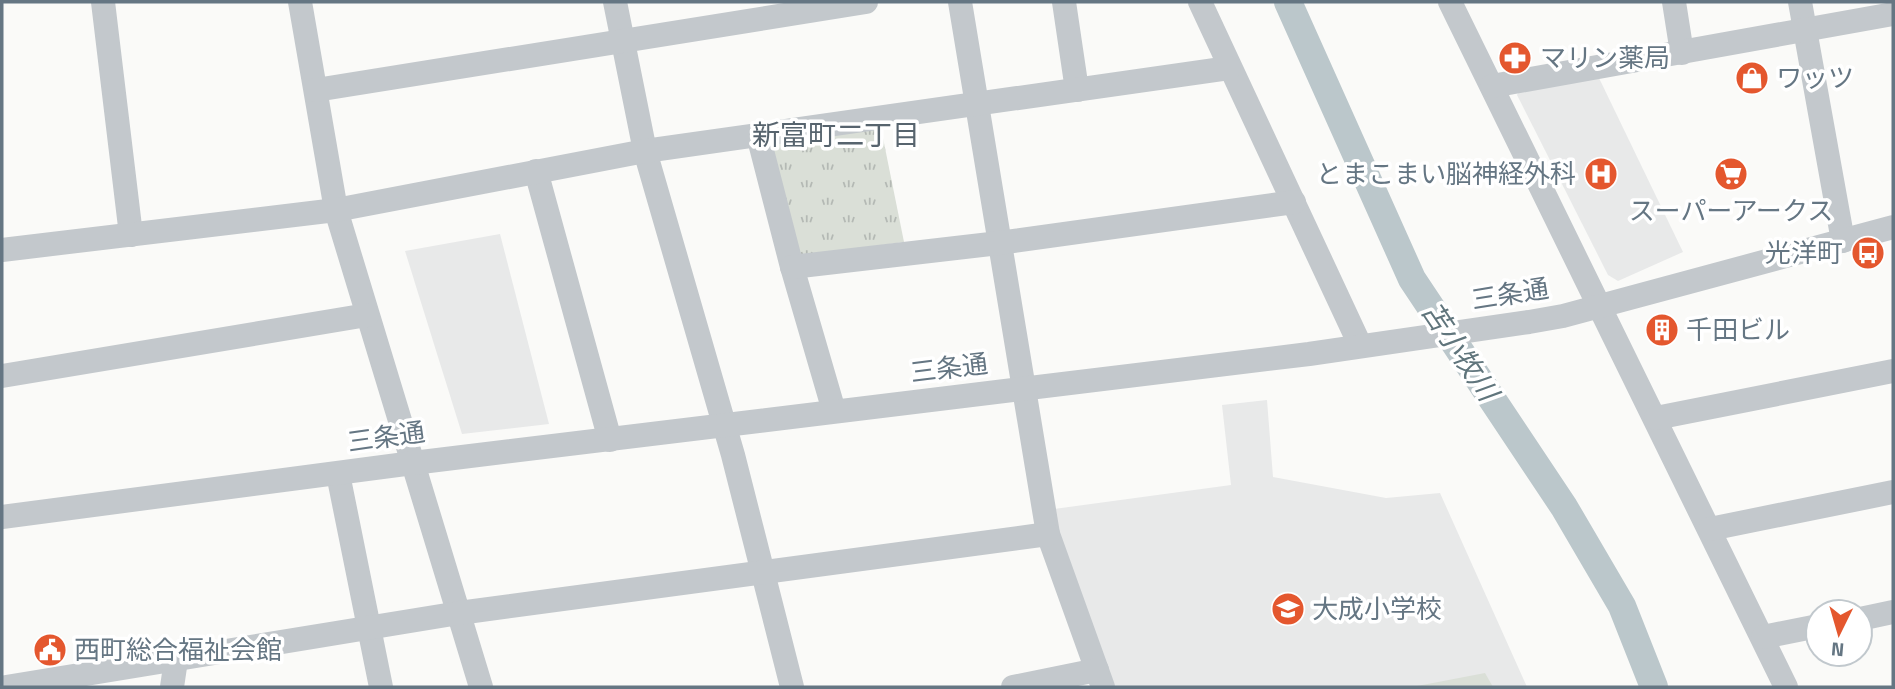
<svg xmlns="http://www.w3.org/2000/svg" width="1895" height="689" viewBox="0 0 1895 689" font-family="'Titillium Web','Noto Sans JP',sans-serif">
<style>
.built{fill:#e8e9e9}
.grass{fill:url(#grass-tufts)}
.pitch{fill:#dadfd7}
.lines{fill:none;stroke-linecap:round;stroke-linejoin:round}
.river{stroke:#bbc7cb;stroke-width:28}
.minor{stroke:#c3c8cc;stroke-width:24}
.labels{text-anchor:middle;stroke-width:7;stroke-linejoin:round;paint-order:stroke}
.poi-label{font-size:26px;fill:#657683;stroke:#fff;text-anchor:start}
.street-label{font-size:26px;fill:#657683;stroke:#fff}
.neighbourhood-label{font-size:28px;fill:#57646e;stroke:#fff}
.water-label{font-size:28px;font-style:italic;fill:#60757c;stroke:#fff}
</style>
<defs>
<pattern id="grass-tufts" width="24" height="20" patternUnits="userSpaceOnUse" patternTransform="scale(1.75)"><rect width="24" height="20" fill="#dadfd7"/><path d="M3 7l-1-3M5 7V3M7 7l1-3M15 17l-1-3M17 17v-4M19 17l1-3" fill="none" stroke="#b4b9b4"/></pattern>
</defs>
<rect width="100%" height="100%" fill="#fafaf8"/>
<!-- built -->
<g class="built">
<path d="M1599 78 1683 252 1618 281 1608 275 1517 95 1519 91Z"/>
<path d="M500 234 549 424 462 434 405 251Z"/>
<path d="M1267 400 1273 477 1386 498 1440 493 1527 687H1112L1057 532 1054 509 1231 485 1222 405Z"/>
</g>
<!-- grass -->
<path class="grass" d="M871 127 882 133 904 242 800 256 768 148 773 140Z"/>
<!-- pitch -->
<path class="pitch" d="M1485 673 1493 687H1412Z"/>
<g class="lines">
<!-- river -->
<path class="river" d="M1288 2 1412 279 1564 507 1622 606 1654 687"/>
<!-- minor -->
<g class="minor">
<path d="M103 2 131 235"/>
<path d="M300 2 336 210 481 687"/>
<path d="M615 2 645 151 733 455 792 687"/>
<path d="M960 2 1048 534 1103 687"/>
<path d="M1064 2 1077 90"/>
<path d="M1200 2 1360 345"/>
<path d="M1450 2 1786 687"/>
<path d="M1674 2 1682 53"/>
<path d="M1800 2 1843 241"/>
<path d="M1492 86 1893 14"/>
<path d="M316 90 866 2"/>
<path d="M758 135 792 267 834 411"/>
<path d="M536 171 610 440"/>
<path d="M2 250 336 210 645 151 1229 68"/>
<path d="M792 267 999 243 1294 202"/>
<path d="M2 376 367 315"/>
<path d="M1656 418 1893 371"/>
<path d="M338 474 381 687"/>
<path d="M2 517 413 463 1309 354 1529 322 1563 316 1893 227"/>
<path d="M1710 529 1893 492"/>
<path d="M1860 619 1893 612"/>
<path d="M1763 637 1818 626"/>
<path d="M6 687 459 613 1048 534"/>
<path d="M172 687 176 660"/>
<path d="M1013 687 1097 670"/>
</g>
</g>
<!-- icons -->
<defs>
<symbol id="pharmacy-disc" viewBox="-11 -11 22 22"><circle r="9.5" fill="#e4572e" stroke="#fff"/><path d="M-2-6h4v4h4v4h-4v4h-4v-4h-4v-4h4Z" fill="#fff"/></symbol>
<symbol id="shop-disc" viewBox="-11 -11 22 22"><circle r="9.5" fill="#e4572e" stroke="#fff"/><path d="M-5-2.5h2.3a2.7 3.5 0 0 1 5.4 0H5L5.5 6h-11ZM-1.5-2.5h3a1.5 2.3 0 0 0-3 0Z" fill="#fff"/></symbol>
<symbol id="hospital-disc" viewBox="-11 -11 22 22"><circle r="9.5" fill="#e4572e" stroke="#fff"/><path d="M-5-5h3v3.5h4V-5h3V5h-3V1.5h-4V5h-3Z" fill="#fff"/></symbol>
<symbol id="supermarket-disc" viewBox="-11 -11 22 22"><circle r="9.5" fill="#e4572e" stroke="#fff"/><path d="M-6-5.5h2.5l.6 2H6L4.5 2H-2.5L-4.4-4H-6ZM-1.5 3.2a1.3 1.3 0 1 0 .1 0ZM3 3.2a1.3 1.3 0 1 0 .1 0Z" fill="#fff"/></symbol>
<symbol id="bus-disc" viewBox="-11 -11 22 22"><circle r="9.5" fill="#e4572e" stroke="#fff"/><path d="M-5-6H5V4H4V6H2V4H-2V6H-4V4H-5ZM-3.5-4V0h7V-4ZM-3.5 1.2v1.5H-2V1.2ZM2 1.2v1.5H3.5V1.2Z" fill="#fff"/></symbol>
<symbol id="building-disc" viewBox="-11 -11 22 22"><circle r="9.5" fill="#e4572e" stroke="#fff"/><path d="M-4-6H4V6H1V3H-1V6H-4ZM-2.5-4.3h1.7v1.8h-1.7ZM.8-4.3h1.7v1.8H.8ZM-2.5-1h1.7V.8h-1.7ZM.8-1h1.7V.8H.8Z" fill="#fff"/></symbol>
<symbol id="school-disc" viewBox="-11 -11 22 22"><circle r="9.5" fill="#e4572e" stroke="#fff"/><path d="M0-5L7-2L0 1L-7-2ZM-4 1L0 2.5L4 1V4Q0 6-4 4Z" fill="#fff"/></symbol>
<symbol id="civic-disc" viewBox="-11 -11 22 22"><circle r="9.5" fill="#e4572e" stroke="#fff"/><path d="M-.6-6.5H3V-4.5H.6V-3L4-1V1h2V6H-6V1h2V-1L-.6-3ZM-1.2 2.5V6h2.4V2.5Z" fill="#fff"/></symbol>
</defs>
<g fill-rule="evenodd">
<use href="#pharmacy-disc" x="1496" y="39" width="38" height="38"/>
<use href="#shop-disc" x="1733" y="59" width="38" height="38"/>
<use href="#hospital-disc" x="1582" y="155" width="38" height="38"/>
<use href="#supermarket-disc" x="1712" y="155" width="38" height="38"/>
<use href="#bus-disc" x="1849" y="234" width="38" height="38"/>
<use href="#building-disc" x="1643" y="311" width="38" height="38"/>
<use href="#school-disc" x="1269" y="590" width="38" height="38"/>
<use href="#civic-disc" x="31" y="631" width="38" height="38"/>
</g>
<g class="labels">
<!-- poi labels -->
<g class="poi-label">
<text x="1540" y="67">マリン薬局</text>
<text x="1776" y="87">ワッツ</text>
<text x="1576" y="183" text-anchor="end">とまこまい脳神経外科</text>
<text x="1731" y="220" text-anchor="middle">スーパーアークス</text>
<text x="1843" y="262" text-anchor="end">光洋町</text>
<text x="1686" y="339">千田ビル</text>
<text x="1312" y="618">大成小学校</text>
<text x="74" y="659">西町総合福祉会館</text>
</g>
<!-- street labels -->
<g class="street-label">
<text transform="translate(1510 294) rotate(-9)" y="9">三条通</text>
<text transform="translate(949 368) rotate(-7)" y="9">三条通</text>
<text transform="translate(386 437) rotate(-8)" y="9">三条通</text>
</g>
<!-- neighbourhood labels -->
<g class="neighbourhood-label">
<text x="836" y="145">新富町二丁目</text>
</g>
<!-- water labels -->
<g class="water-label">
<text transform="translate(1460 351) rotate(56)" y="10">苫小牧川</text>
</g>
</g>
<!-- border -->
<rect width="1895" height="689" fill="none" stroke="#657683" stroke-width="7"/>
<!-- north arrow -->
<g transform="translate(1839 633) rotate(185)"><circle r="33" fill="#ffffff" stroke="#c1c8cd" stroke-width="2"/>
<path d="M0-5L12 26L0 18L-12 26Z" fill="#e4572e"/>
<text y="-10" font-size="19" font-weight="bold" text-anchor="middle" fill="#657683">N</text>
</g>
</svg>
